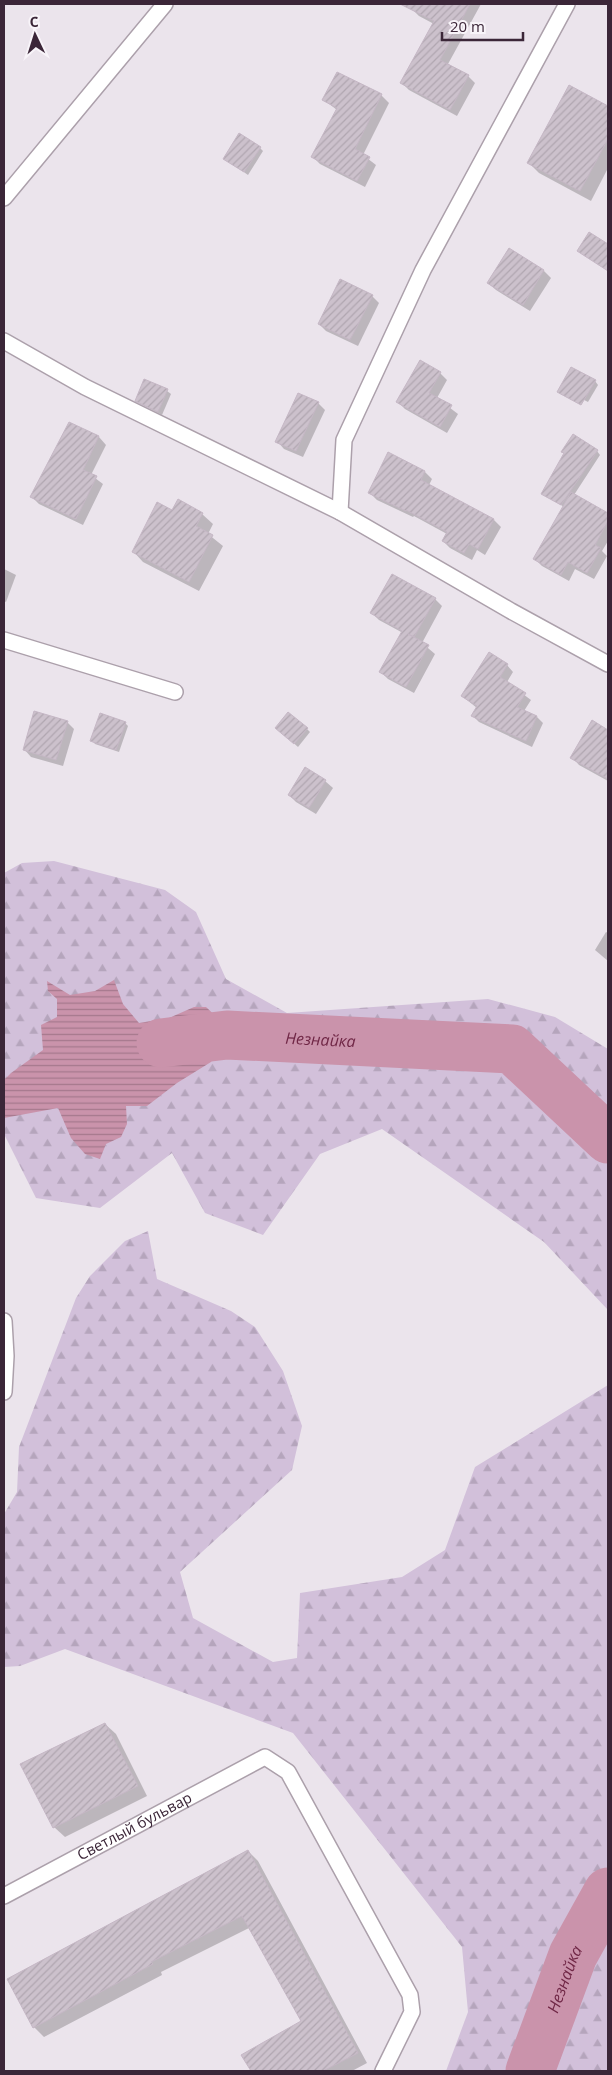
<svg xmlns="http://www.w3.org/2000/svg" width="612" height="2075" viewBox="0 0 612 2075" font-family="'Open Sans',sans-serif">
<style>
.forest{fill:url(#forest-firs)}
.water{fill:url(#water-rules)}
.shadow{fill:#0003}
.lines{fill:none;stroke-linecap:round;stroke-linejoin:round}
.river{stroke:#ca93ab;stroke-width:49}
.building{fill:url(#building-hatch);stroke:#c5b7c5}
.minor-casing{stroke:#aca0ab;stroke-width:18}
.minor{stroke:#fff;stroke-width:15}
.labels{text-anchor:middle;stroke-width:4;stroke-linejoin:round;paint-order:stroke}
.street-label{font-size:15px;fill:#3b2638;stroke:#f8f4f9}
.water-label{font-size:16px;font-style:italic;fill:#702746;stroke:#f8f4f9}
</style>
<defs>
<pattern id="forest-firs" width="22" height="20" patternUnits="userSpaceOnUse" patternTransform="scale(1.25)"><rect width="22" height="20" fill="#d2c0da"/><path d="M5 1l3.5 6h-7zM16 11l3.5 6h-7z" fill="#b5a5bc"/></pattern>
<pattern id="water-rules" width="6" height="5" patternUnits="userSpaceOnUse" patternTransform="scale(1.25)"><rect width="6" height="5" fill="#ca93ab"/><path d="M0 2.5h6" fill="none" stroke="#a5788c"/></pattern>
<pattern id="building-hatch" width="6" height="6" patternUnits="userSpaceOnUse" patternTransform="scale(1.25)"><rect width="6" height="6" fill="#ccc1cc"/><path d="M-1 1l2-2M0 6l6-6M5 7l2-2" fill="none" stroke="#b0a6b0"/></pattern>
</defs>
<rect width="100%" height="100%" fill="#ebe4ec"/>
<!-- forest -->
<g class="forest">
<path d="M54 861 165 890 196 912 226 979 287 1013 488 999 555 1017 608 1049V1310L544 1242 382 1129 320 1154 263 1235 205 1213 172 1153 100 1208 36 1198 4 1134V873L22 863Z"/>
<path d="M148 1231 157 1279 231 1311 255 1327 283 1371 302 1426 292 1470 180 1572 193 1618 273 1662 297 1658 300 1593 402 1577 445 1550 475 1467 608 1385V2071H446L468 2012 462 1947 293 1733 65 1649 20 1666 4 1667V1514L17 1492 19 1447 76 1298 90 1276 125 1241Z"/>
</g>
<!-- water -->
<path class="water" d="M114 980 123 1004 139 1023 169 1018 194 1007H206L222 1022 227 1035 211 1062 177 1083 147 1106H126L127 1124 121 1137 106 1144 100 1159 85 1154 71 1138 58 1108 4 1118V1080L11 1073 43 1050 41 1025 57 1017V999L48 991 47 981 70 995 95 991Z"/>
<!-- shadow -->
<g class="shadow">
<path d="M415 4H481L448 64 468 76 475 83 457 116 409 90 402 83 434 24 419 16 412 9Z"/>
<path d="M337 74 381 95 389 103 363 155 376 165 365 187 320 164 313 157 337 110 324 100Z"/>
<path d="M570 87 608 108V168L591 201 539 173 529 163Z"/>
<path d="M260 148 263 151 248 175 225 159Z"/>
<path d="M509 250 544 271 551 278 530 311 496 290 488 283Z"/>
<path d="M372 296 379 303 358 346 326 331 319 324Z"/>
<path d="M440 373 447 380 437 398 458 414 447 433 405 409 398 402Z"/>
<path d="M145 381 167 391 171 394 162 415 136 401Z"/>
<path d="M595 381 598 385 588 402 565 390Z"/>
<path d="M318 403 325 410 303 457 284 449 277 441Z"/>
<path d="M70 424 99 437 106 445 91 475 103 484 83 525 39 504 32 497Z"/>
<path d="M597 451 600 455 574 495 608 515V541L602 551 607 556 594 579 575 569 569 581 542 566 535 559 564 507 542 493Z"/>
<path d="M425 472 432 479 429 485 494 520 501 527 485 555 477 550 472 560 450 548 443 541 447 534 414 516 413 517 377 500 370 493Z"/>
<path d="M173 512 202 514 213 524 208 534 223 546 199 591 143 562 133 551Z"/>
<path d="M4 569 16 575 6 602 4 601Z"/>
<path d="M435 599 442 606 422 643 435 654 414 693 388 679 381 672 403 633 379 620 372 613Z"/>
<path d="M507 665 513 672 507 682 531 700 524 711 537 717 543 723 532 747 479 722 473 716 477 708 462 696Z"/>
<path d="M67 722 74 729 63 766 31 757 24 749Z"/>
<path d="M593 722 608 731V781L579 765 572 757Z"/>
<path d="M125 723 128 726 119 752 95 744 92 740Z"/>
<path d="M307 729 310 732 298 747 280 731Z"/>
<path d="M305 769 325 781 333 788 316 814 296 802 289 795Z"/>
<path d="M606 932 608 933V961L595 950Z"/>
<path d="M105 1724 116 1734 147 1796 65 1837 54 1827Z"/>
<path d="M248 1851 258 1861 367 2063 352 2071H252L243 2055 302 2022 249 1928 161 1972 162 1975 44 2037 34 2027Z"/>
</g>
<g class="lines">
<!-- river -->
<g class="river">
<path id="s1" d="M161 1043 227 1035 512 1049 608 1139"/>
<path id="s2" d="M530 2071 573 1955 608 1892"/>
</g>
</g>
<!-- building -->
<g class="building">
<path d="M400 4H470L440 60 469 75 450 110 400 83 434 21Z"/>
<path d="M337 72 382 94 355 149 370 157 357 181 311 157 337 108 322 100Z"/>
<path d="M569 85 608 106V139L580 191 527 163Z"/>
<path d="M239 133 261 147 244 172 223 159Z"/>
<path d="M589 232 608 244V271L577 251Z"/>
<path d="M509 248 544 270 523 305 487 283Z"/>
<path d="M340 279 373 295 350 340 318 324Z"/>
<path d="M420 360 441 372 429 393 452 405 440 427 396 402Z"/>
<path d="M571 367 596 380 581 405 557 392Z"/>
<path d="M144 379 168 389 158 412 135 401Z"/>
<path d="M298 393 319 402 296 451 275 442Z"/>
<path d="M69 422 99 436 83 470 97 476 76 519 30 497Z"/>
<path d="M573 434 598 450 561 505 541 494 564 453 561 452Z"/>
<path d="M388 452 425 471 421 480 494 519 478 549 469 544 464 553 442 541 447 532 406 510V511L368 493Z"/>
<path d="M571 492 608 513V521L595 545 601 548 587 573 568 562 561 575 533 559Z"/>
<path d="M178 499 203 513 196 526 213 535 189 582 132 552 157 502 172 510Z"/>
<path d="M392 574 436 598 414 637 408 634 429 645 406 687 379 672 402 631 370 613Z"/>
<path d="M489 652 508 664 500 677 526 693 517 707 537 716 526 741 471 716 477 706 461 696Z"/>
<path d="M34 711 68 721 56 760 23 750Z"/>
<path d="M288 712 308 728 294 744 275 728Z"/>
<path d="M100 713 126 722 116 750 90 741Z"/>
<path d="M592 720 608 730V779L570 758Z"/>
<path d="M305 767 326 780 309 808 288 795Z"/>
<path d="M105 1723 138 1786 53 1828 20 1764Z"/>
<path d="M248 1850 358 2053 323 2071H251L241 2055 301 2021 242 1916 151 1962 153 1964 33 2028 7 1979Z"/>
</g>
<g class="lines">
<defs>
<g id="minor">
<path d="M4 198 165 4"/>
<path d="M4 341 85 387 340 512 511 611 608 664"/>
<path d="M340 512 344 440 423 270 567 4"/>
<path d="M4 640 175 692"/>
<path d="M4 1321 6 1356 4 1392"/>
<path id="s3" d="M4 1896 265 1757 288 1772 410 1995 412 2012 383 2071"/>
</g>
</defs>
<!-- minor casing -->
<use href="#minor" class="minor-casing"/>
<!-- minor -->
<use href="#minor" class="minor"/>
</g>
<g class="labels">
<!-- street labels -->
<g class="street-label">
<text dy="5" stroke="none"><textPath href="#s3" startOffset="148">Светлый бульвар</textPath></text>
</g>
<!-- water labels -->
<g class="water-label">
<text dy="6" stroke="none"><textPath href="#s1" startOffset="160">Незнайка</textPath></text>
<text dy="6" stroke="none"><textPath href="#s2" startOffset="98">Незнайка</textPath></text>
</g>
</g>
<!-- border -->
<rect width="612" height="2075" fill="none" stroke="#3b2638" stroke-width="10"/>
<!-- north arrow -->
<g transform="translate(35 35) rotate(356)" stroke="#f8f4f9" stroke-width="4" paint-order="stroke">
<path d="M0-4L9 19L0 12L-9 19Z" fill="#3b2638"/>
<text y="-8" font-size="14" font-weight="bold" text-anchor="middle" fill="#3b2638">С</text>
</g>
<!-- scale -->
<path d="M442 32v8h81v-8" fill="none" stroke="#3b2638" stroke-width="2.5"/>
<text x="450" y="32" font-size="15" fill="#3b2638" stroke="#f8f4f9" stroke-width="4" paint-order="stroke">20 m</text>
</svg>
